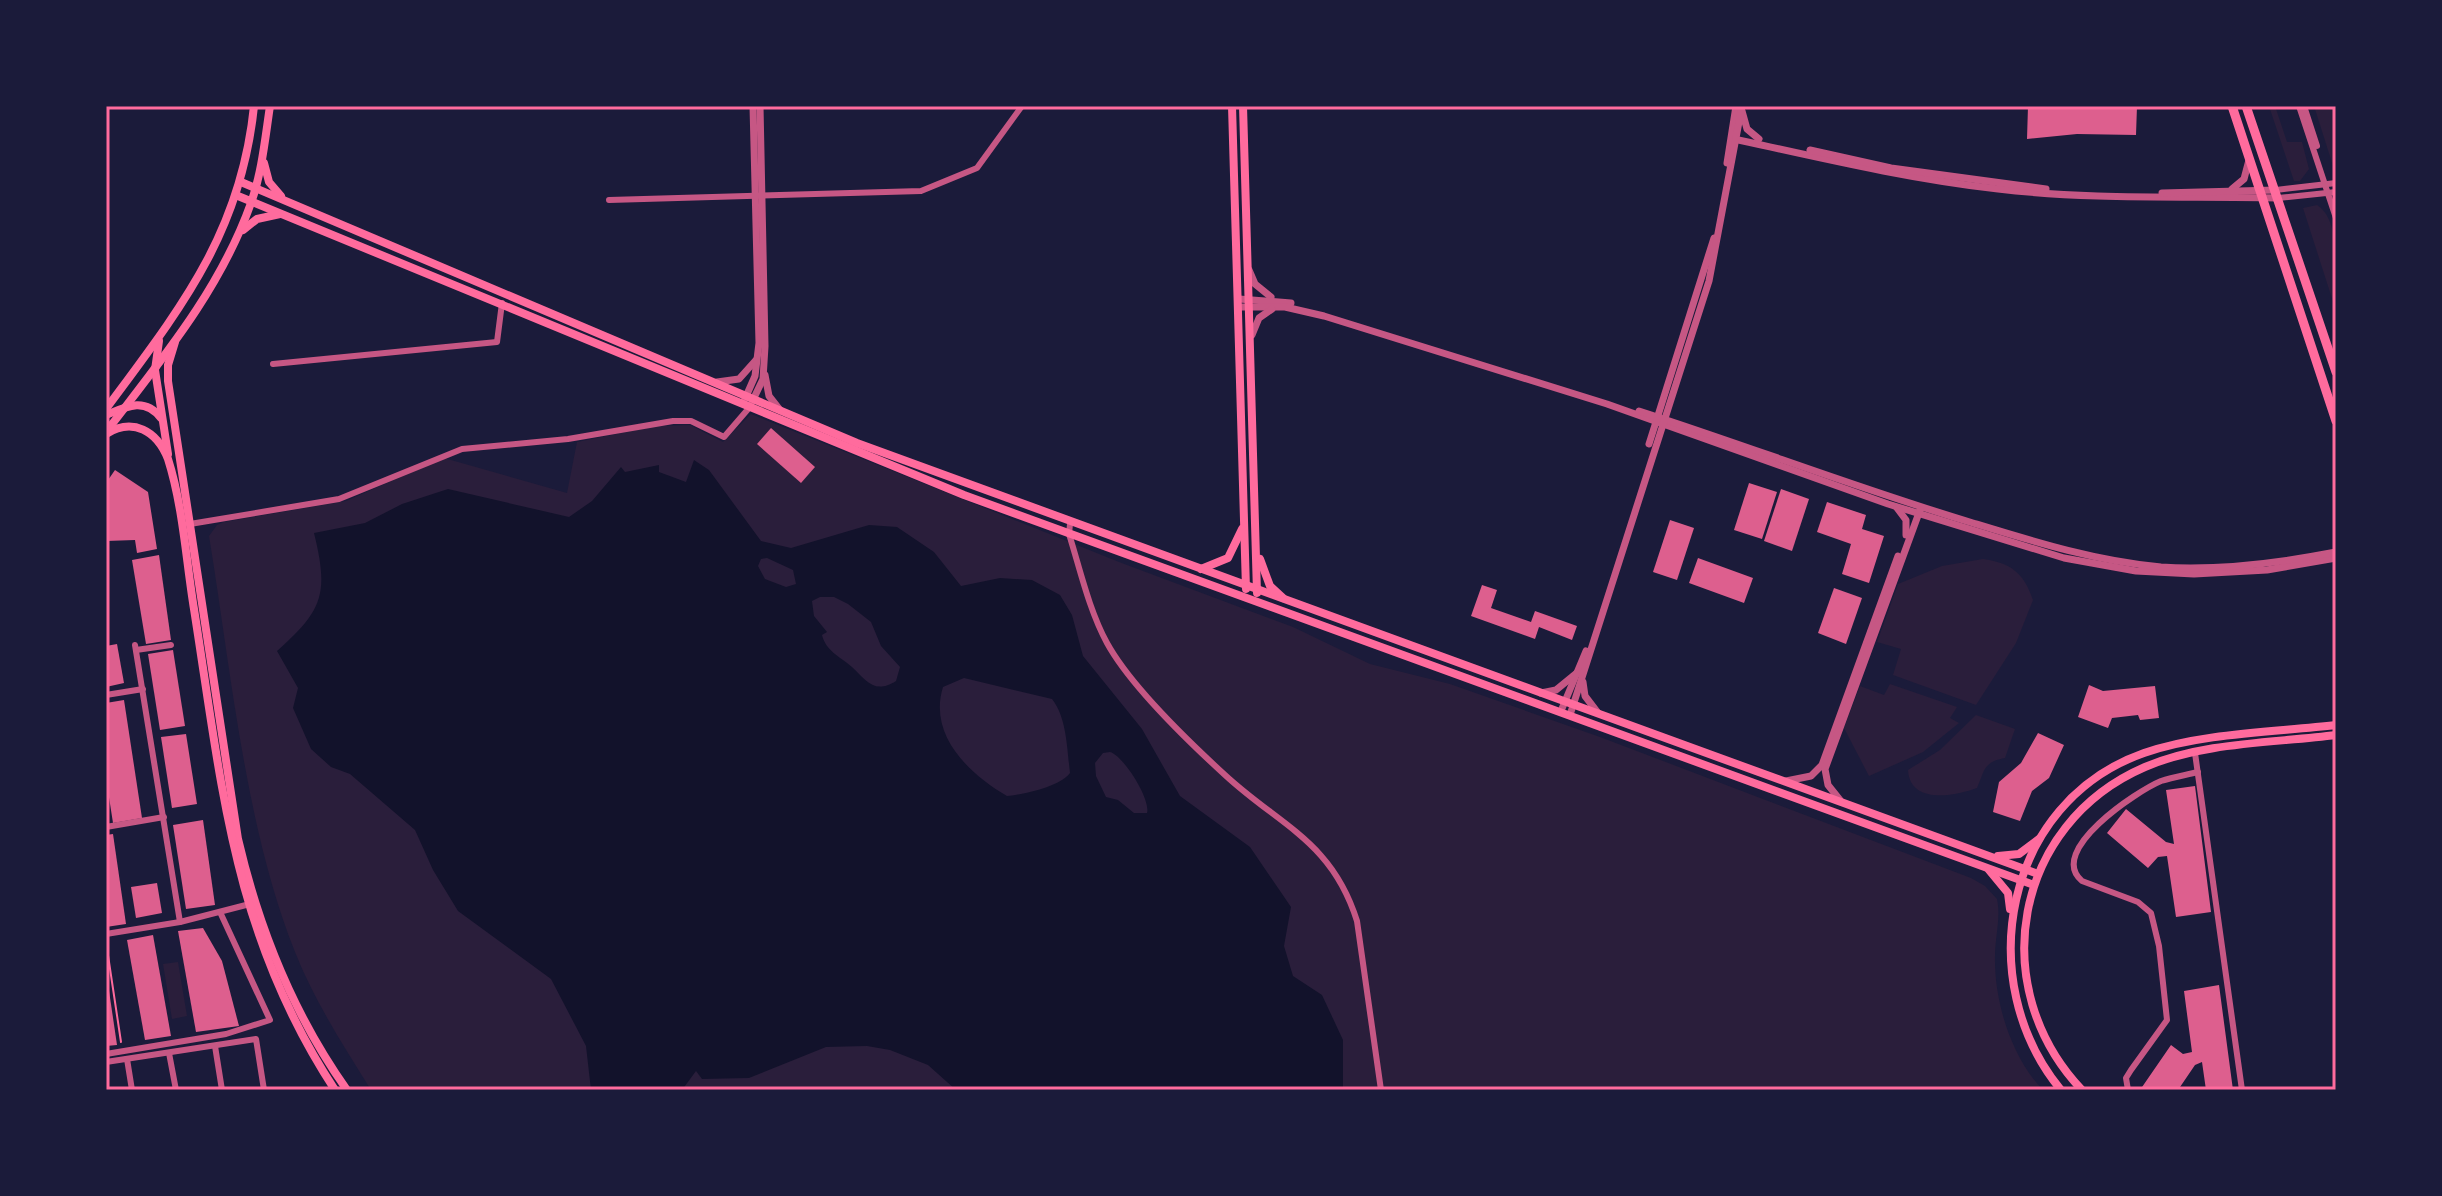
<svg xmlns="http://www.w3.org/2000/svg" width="2442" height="1196" viewBox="0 0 2442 1196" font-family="Karla,sans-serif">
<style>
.green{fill:#2a1e3b}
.water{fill:#12122b;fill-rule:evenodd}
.building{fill:#dd5f8e}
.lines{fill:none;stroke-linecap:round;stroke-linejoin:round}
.path{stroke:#ff6b9d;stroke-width:2}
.minor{stroke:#c65784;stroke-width:6}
.tertiary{stroke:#c65784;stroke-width:7}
.secondary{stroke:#ff6b9d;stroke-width:8}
.primary{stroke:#ff6b9d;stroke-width:9}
.neatline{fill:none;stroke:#ff6b9d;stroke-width:3}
</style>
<rect width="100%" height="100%" fill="#1b1b3a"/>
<!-- green -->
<g class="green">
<path d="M2269 106H2275L2287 142H2302L2309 169 2300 181H2294Z"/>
<path d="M2314 106H2336V169H2334Z"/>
<path d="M2317 205C2343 221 2336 284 2336 311L2303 208Z"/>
<path d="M751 414 1119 562 1293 627 1370 664 1450 684 1600 737 1971 878 1985 886 1997 899C2001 917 1995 938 1995 956 1994 1001 2011 1057 2043 1090H371C343 1045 315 1002 295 952 245 827 231 670 209 536L217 525 224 522 346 501 444 458 567 493 577 442 656 426 690 425 723 442Z"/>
<path d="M1983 559C2011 563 2024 573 2033 600L2016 643 1976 705 1893 675 1901 649 1877 642 1898 584 1942 566Z"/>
<path d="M1890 684 1957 707 1950 718 1959 723 1923 752 1869 776 1844 728 1860 686 1884 695Z"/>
<path d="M1976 715 2015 729 2005 758C1983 762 1985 770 1977 788 1955 796 1910 805 1908 770L1940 750Z"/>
<path d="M178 962 187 1016 172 1019 163 964Z"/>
</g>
<!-- water -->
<path class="water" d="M694 460 709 470 761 541 791 548 869 525 897 527 934 552 961 586 1000 578 1032 580 1060 595 1072 615 1083 656 1142 729 1180 796 1250 847 1291 907 1284 946 1293 976 1322 995 1343 1040V1090H956L928 1065 890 1050 867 1046 826 1047 749 1078 702 1079 696 1071 682 1090H591L586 1046 551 979 458 911 433 870 415 830 350 774 331 767 311 749 293 708 298 688 277 651C323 610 329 594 314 533L365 523 402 504 448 489 569 517 592 501 621 467 625 472 659 465V472L686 482ZM767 558 793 570 796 584 786 587 765 579 758 566 761 559ZM820 597H834L848 604 871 622 881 646 900 667 896 681C874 695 866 680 852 667 839 656 826 651 822 635L827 632 814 616 812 601ZM964 678 1052 699C1067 718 1067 749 1070 773 1059 787 1025 794 1007 796 969 774 928 735 943 687ZM1110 752C1124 756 1151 800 1147 813H1134L1118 800 1106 797 1096 776 1095 763 1103 753Z"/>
<!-- building -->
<g class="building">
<path d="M2028 106H2137L2136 135 2077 134 2027 139Z"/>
<path d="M771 428 815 467 801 483 757 444Z"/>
<path d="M115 470 148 492 157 549 137 553 135 540 106 541V483Z"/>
<path d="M1749 483 1777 492 1762 539 1734 530Z"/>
<path d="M1781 489 1809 499 1792 551 1764 541Z"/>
<path d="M1827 502 1866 515 1862 529 1884 536 1869 583 1842 574 1851 544 1817 532Z"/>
<path d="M1670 520 1694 528 1677 580 1653 572Z"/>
<path d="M159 555 171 640 146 644 132 560Z"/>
<path d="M1698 558 1753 578 1744 603 1689 583Z"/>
<path d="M1482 585 1497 590 1491 608 1531 622 1535 611 1577 626 1572 640 1539 627 1535 639 1471 616Z"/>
<path d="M1834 588 1862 598 1846 644 1818 633Z"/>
<path d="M117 644 124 683 106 687V646Z"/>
<path d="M173 650 185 726 160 730 148 654Z"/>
<path d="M2089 685 2103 691 2155 686 2159 718 2140 720 2138 715 2112 718 2108 728 2078 717Z"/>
<path d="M124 700 142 818 113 823 106 778V703Z"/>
<path d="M2038 733 2064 745 2049 778 2032 791 2020 821 1993 812 1999 782 2021 763Z"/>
<path d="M186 734 197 804 172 808 161 737Z"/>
<path d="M2195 786 2211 912 2176 917 2167 856 2158 857 2148 868 2107 833 2126 809 2166 842 2174 844 2166 790Z"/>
<path d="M203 820 215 905 186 909 173 825Z"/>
<path d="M113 834 126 924 106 927V835Z"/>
<path d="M157 883 162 913 136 918 131 887Z"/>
<path d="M203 928 222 961 239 1026 196 1032 178 931Z"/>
<path d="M153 935 171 1036 145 1040 127 940Z"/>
<path d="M108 984 117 1045 106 1046V985Z"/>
<path d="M2219 985 2233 1090H2206L2202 1062 2195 1065 2178 1090H2140L2171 1045 2183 1054 2192 1052 2184 991Z"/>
</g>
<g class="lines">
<!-- path -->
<path class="path" d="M106 942 121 1042"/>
<!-- minor -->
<g class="minor">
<path d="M2299 106 2336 218"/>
<path d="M2304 106 2317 146"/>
<path d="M2276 190 2336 183"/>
<path d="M2278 198 2336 192"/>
<path d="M609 200 921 191 977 168 1022 106"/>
<path d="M273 364 497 342 502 303"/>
<path d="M190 524 339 499 462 449 568 439 673 421H691L724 437 749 408"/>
<path d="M1070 524 1069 534C1080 569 1089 610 1107 643 1130 685 1189 742 1225 775 1280 826 1332 841 1357 921L1381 1090"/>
<path d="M135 645 180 922"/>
<path d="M136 650 171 645"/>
<path d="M106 695 143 689"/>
<path d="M2195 753 2242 1090"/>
<path d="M106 827 164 817"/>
<path d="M106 934 180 922 246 905"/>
<path d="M215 1046 222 1090"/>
<path d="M169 1053 176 1090"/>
<path d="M106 1054 226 1034 270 1020 220 912"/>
<path d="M127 1059 132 1090"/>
<path d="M106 1062 256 1039 264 1090"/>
<path d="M2128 1090 2126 1078 2131 1070 2167 1020 2159 946 2151 913 2138 902 2082 881C2046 851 2137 791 2161 781 2173 777 2186 775 2198 772"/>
</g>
<!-- tertiary -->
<g class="tertiary">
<path d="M1742 111 1747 129 1759 139"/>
<path d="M1734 139C1821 158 1909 179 1998 189 2091 200 2184 196 2278 198"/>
<path d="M1810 150 1891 168 2046 189"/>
<path d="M1727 163 1736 106"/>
<path d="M2232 189 2244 179 2249 160"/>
<path d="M2162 193 2276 190"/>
<path d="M1249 270 1255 284 1271 297"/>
<path d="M1239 299 1291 303"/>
<path d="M1239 307H1285L1324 316 1607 404 1888 504 2064 558 2136 571 2194 574 2267 570 2336 558"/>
<path d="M1252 335 1259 318 1272 309"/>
<path d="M765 375 769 396 780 410"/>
<path d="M717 382 739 379 756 360"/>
<path d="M744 401 755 376 759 343 753 106"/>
<path d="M752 402 763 379 765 346 760 106"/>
<path d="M1639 411C1751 447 1860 489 1973 523 2035 542 2096 561 2161 567 2220 571 2279 563 2336 552"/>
<path d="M1649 444 1714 238"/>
<path d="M1897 508 1906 520V535"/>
<path d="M1583 682 1585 696 1598 713"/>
<path d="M1541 693 1556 690 1578 672"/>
<path d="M1561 711 1586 651"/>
<path d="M1570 715 1709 281 1742 106"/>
<path d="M1786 781 1811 776 1822 765 1898 556"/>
<path d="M1840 800 1828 785 1825 769 1920 510"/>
</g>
<!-- secondary -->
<g class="secondary">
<path d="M1232 106 1246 589"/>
<path d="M1243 106 1257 593"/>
<path d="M264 163 269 182 281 196"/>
<path d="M241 182 857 443 2038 874"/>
<path d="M238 196 964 495 2034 885"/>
<path d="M243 230 257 219 280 214"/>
<path d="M159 341 155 370 168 454"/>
<path d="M175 342 168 365V381L238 839C259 929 293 1014 347 1090"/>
<path d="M106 409C180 309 241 234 254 106"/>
<path d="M106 415C127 406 145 397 161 418"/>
<path d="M106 432C162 359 220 290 251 203 262 172 265 139 270 106"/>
<path d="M106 434C133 417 157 431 168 459 183 506 186 560 194 609 222 786 233 935 335 1090"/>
<path d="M1260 559 1270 586 1283 598"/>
<path d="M1201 569 1228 558 1242 529"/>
<path d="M1998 856 2019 854 2039 839"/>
<path d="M1989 870 2008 893 2010 909"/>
<path d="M2061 1090C1971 981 2004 802 2144 753 2201 733 2276 732 2336 725"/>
<path d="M2082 1090C1985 988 2013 824 2145 767 2203 742 2274 743 2336 735"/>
</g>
<!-- primary -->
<g class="primary">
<path d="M2232 106 2336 421"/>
<path d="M2246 106 2336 372"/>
</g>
</g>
<!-- border -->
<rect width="2442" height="1196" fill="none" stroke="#1b1b3a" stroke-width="216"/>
<rect x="108" y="108" width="2226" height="980" class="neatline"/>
</svg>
